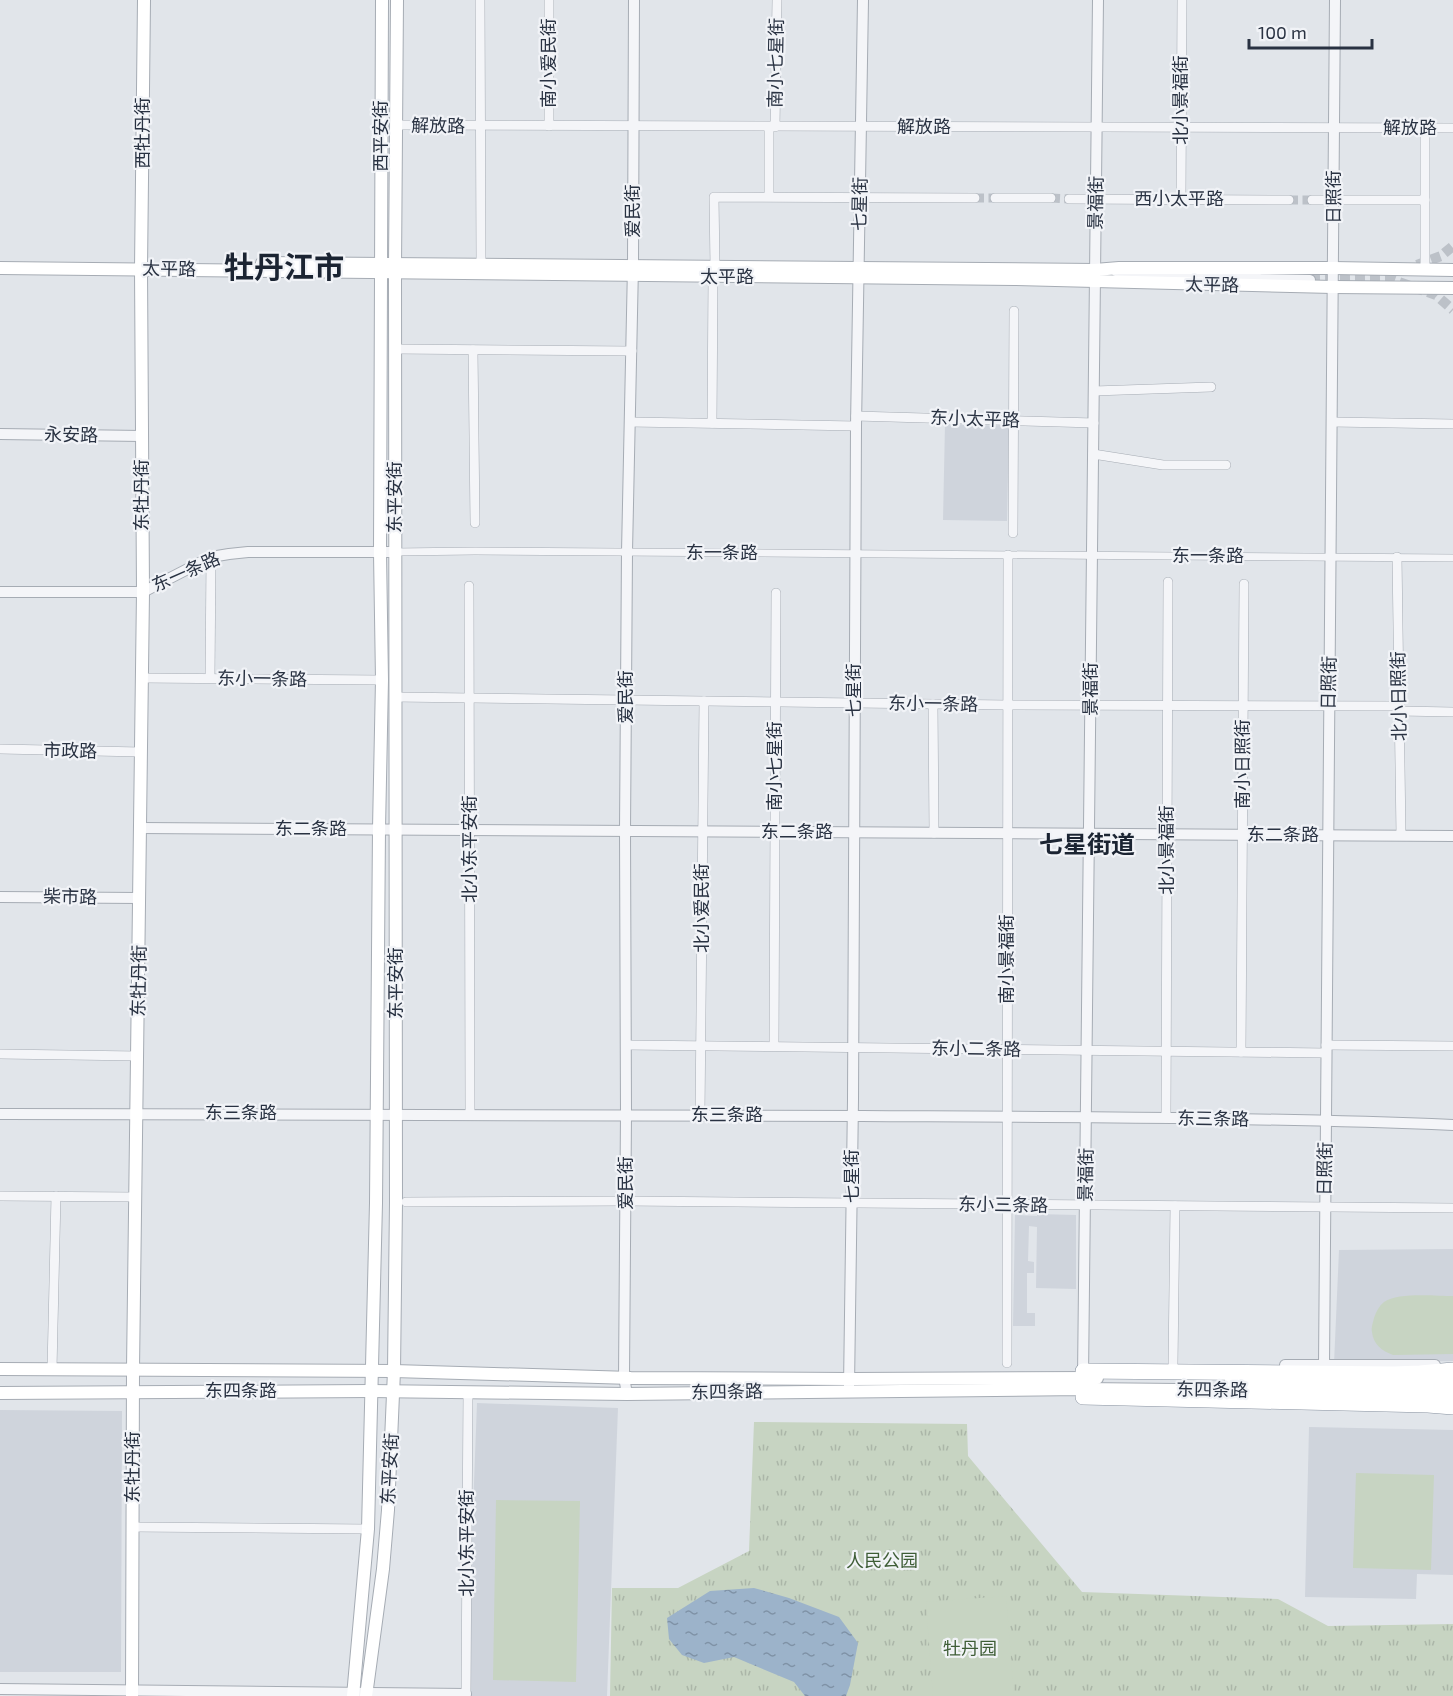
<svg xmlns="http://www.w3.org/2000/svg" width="1453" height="1696" viewBox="0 0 1453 1696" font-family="'Exo 2','Noto Sans SC',sans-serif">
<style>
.built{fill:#cfd4dc}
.park{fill:url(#park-tufts)}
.garden{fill:#c7d4c2}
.water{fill:url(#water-ripples)}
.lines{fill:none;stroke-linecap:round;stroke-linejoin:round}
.minor-tunnel{stroke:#bcc1c8;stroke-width:9;stroke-dasharray:9 4.5;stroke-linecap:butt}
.tertiary-tunnel{stroke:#bcc1c8;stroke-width:10;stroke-dasharray:10 5;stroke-linecap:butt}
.pedestrian-casing{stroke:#a6acb4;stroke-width:8}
.minor-casing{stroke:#a6acb4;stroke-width:10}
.tertiary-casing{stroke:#a6acb4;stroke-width:12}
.secondary-casing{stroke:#a6acb4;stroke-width:14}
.trunk-casing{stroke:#8892a0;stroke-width:16}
.pedestrian{stroke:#f4f5f8;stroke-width:7}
.minor{stroke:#f4f5f8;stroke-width:9}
.tertiary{stroke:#f4f5f8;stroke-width:10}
.secondary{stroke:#fff;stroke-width:12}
.trunk{stroke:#fff;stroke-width:15}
.labels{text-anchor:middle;stroke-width:4.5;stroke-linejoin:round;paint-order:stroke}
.street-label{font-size:18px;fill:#293242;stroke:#f1f3f7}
.park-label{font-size:18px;fill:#3e5d36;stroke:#f1f3f7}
.district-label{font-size:24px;font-weight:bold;fill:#1b2432;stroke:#f1f3f7}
.town-label{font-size:30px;font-weight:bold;fill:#1b2432;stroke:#f1f3f7}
</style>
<defs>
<pattern id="park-tufts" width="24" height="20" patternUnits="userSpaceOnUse" patternTransform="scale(1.5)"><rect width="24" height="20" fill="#c7d4c2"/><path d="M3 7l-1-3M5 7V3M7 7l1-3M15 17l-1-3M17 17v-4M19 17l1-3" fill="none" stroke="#abb6a8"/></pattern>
<pattern id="water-ripples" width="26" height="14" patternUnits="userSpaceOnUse" patternTransform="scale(1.5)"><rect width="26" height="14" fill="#9cb3ca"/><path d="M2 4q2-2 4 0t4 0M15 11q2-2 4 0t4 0" fill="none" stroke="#7f92a6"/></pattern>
</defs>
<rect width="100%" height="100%" fill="#e1e5ea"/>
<!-- built -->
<g class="built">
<path d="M945 424 1009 426 1007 521 943 520Z"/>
<path d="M1037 1214 1076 1215V1289L1036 1288 1037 1227 1029 1226 1028 1261 1034 1262V1273H1027V1313H1035V1326H1013L1015 1215 1037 1216Z"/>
<path d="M1453 1249V1361L1334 1364 1339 1250Z"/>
<path d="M477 1403 618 1408 607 1696H466Z"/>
<path d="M0 1410 122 1411 121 1672H0Z"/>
<path d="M1309 1427 1453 1430V1575L1417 1574 1416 1599 1305 1597Z"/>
</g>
<!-- park -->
<path class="park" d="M754 1422 967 1424 968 1456 1082 1592 1278 1599 1328 1626 1453 1624V1696H610L612 1588H678L749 1551Z"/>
<!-- garden -->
<g class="garden">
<path d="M1453 1296V1354L1393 1355C1382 1351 1373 1344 1372 1332 1371 1327 1373 1323 1374 1318 1376 1312 1379 1306 1384 1302 1397 1292 1436 1296 1453 1296Z"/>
<path d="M1356 1473 1434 1475 1431 1570 1353 1568Z"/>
<path d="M496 1500 580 1501 576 1682 493 1680Z"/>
<path d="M1006 1596 1014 1696H933L926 1602Z"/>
</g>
<!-- water -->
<path class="water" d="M754 1588 789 1598 839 1617 858 1643 850 1685 846 1696H805L794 1682 734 1657 704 1663 682 1655 669 1639 667 1618 710 1591Z"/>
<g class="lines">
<!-- minor-tunnel -->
<g class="minor-tunnel">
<path d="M975 198H995"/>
<path d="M1051 198 1069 199"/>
<path d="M1289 200H1312"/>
</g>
<!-- tertiary-tunnel -->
<g class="tertiary-tunnel">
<path d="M1417 265 1441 256 1453 246"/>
<path d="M1310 280 1390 279 1436 295 1453 310"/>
</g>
<defs>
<path id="pedestrian" d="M395 552 475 551 1453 558"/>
<g id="minor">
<path d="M480 0 481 264"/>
<path d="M396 125 1453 128"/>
<path d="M549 126V0"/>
<path d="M775 127 777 0"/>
<path d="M1425 128V270"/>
<path d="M769 196V127"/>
<path d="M995 198H1051"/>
<path d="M1069 199 1289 200"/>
<path d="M1181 199 1182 0"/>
<path d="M1312 200H1425"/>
<path d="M715 267 714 197 975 198"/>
<path d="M395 349 632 351"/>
<path d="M473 350 475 523"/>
<path d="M1094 391 1211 387"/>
<path d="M856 416 1094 423"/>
<path d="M630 422 856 426"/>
<path d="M1332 422 1453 424"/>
<path d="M712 423 713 277"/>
<path d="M1093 454 1163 465H1226"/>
<path d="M1013 533 1014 311"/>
<path d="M1397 557 1401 835"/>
<path d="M469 586 470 1113"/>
<path d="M142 678 382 680"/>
<path d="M210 678 211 557"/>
<path d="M395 697 1008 705 1400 706"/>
<path d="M933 704 934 833"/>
<path d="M1400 711 1453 712"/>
<path d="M0 749 141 752"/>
<path d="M626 1045 1326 1053"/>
<path d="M1326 1045 1453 1046"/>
<path d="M774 1046 776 593"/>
<path d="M1241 1052 1244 584"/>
<path d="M0 1054 138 1056"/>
<path d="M700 1115 704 701"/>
<path d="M1166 1118 1168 582"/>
<path d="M0 1196 136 1197"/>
<path d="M406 1202 626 1201 1453 1208"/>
<path d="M1007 1363 1008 555"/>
<path d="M1173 1365 1175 1206"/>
<path d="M52 1369 56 1196"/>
<path d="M132 1527 368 1529"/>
<path d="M466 1694 468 1392"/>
</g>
<g id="tertiary">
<path d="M1116 271 1131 274 1256 276"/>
<path d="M1250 279 1310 280"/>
<path d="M0 434 142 436"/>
<path d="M0 592H143L211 557 229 554 248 552H395"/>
<path d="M140 828 1453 836"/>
<path d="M0 897 139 898"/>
<path d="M0 1114C287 1113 574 1114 862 1116 1059 1117 1256 1117 1453 1125"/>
<path d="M1285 1365H1435"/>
<path d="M1324 1366 1335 0"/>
<path d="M1083 1377 1098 0"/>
<path d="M849 1387 853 1100 856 426 863 0"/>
<path d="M627 1394 624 1377 626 1114 625 831 627 552 633 266 634 0"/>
<path d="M0 1689 466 1694"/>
</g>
<g id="secondary">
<path d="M262 263 1095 270 1119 268H1333L1453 270"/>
<path d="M0 268 1014 279 1333 287 1453 288"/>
<path d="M0 1369 394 1371 631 1378 850 1379 1097 1378"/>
<path d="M1231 1380 1453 1383"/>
<path d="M0 1393 371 1391 627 1394 1083 1389 1439 1393"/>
<path d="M132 1696 133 1369 143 592 141 269 144 0"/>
<path d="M353 1696 368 1529 376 1203 379 829 382 680 380 553 382 0"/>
<path d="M366 1696 383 1569 388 1510 394 1371 396 1202 395 268 397 0"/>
</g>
<g id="trunk">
<path d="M1083 1371 1394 1374 1420 1373 1453 1370"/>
<path d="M1431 1393 1453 1396"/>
<path d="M1083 1397 1428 1405 1453 1407"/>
</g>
</defs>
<!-- pedestrian casing -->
<use href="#pedestrian" class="pedestrian-casing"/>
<!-- minor casing -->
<use href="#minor" class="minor-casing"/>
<!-- tertiary casing -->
<use href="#tertiary" class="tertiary-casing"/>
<!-- secondary casing -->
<use href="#secondary" class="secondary-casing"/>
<!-- trunk casing -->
<use href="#trunk" class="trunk-casing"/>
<!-- pedestrian -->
<use href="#pedestrian" class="pedestrian"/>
<!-- minor -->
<use href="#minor" class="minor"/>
<!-- tertiary -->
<use href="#tertiary" class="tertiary"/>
<!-- secondary -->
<use href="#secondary" class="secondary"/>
<!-- trunk -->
<use href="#trunk" class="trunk"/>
</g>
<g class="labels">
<!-- street labels -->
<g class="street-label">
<text transform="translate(549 63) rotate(-90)" y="6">南小爱民街</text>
<text transform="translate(776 63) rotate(-89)" y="6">南小七星街</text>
<text transform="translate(1181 100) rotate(-90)" y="6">北小景福街</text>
<text transform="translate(438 126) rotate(1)" y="6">解放路</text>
<text x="924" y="133">解放路</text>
<text x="1410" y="134">解放路</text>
<text transform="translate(143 133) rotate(-90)" y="6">西牡丹街</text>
<text transform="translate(381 136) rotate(-90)" y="6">西平安街</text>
<text transform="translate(1334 197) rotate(-90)" y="6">日照街</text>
<text x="1179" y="205">西小太平路</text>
<text transform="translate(1096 203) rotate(-89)" y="6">景福街</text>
<text transform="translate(860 204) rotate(-89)" y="6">七星街</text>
<text transform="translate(633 211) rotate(-90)" y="6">爱民街</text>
<text transform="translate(169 269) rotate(1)" y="6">太平路</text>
<text x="727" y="283">太平路</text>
<text transform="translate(1212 285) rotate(1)" y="6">太平路</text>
<text transform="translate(975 419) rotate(2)" y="6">东小太平路</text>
<text transform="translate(71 435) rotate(1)" y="6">永安路</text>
<text transform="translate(142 495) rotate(-90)" y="6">东牡丹街</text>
<text transform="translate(395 497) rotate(-90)" y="6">东平安街</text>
<text x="722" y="559">东一条路</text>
<text x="1208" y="562">东一条路</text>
<text transform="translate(186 572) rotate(-24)" y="6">东一条路</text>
<text transform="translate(262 679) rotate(1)" y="6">东小一条路</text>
<text transform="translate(1329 683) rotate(-89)" y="6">日照街</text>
<text transform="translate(1091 689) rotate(-90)" y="6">景福街</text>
<text transform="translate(854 690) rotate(-90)" y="6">七星街</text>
<text transform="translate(1399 696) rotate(-91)" y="6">北小日照街</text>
<text transform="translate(626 697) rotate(-90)" y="6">爱民街</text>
<text transform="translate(933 704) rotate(1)" y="6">东小一条路</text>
<text transform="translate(70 751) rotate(1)" y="6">市政路</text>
<text transform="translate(1243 764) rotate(-90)" y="6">南小日照街</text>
<text transform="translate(775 766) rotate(-90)" y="6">南小七星街</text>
<text x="311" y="835">东二条路</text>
<text x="797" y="838">东二条路</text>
<text x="1283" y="841">东二条路</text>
<text transform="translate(470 849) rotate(-90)" y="6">北小东平安街</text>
<text transform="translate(1167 850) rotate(-90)" y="6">北小景福街</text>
<text transform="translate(70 897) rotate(1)" y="6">柴市路</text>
<text transform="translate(702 908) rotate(-90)" y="6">北小爱民街</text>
<text transform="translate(1007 959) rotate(-90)" y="6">南小景福街</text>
<text transform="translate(139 981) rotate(-89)" y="6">东牡丹街</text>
<text transform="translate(396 983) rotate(-90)" y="6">东平安街</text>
<text transform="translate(976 1049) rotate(1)" y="6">东小二条路</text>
<text x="241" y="1119">东三条路</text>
<text x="727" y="1121">东三条路</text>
<text transform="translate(1213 1119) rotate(1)" y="6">东三条路</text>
<text transform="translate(1325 1169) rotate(-89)" y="6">日照街</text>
<text transform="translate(1086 1175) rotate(-89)" y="6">景福街</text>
<text transform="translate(852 1176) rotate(-90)" y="6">七星街</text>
<text transform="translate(626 1183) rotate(-90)" y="6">爱民街</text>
<text transform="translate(1003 1205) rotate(1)" y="6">东小三条路</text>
<text transform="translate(1212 1390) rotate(1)" y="6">东四条路</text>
<text x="241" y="1397">东四条路</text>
<text transform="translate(727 1392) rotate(-1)" y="6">东四条路</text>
<text transform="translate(133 1467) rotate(-90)" y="6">东牡丹街</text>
<text transform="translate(390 1469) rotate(-87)" y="6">东平安街</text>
<text transform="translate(467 1543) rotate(-90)" y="6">北小东平安街</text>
</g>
<!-- park labels -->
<g class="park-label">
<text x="882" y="1567">人民公园</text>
<text x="970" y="1655">牡丹园</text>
</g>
<!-- district labels -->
<g class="district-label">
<text x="1087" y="853">七星街道</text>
</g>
<!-- town labels -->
<g class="town-label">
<text x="284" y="278">牡丹江市</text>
</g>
</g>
<!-- scale -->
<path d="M1249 39v9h123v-9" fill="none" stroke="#293242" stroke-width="3"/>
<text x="1258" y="39" font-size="18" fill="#293242" stroke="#f1f3f7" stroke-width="4.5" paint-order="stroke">100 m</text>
</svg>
